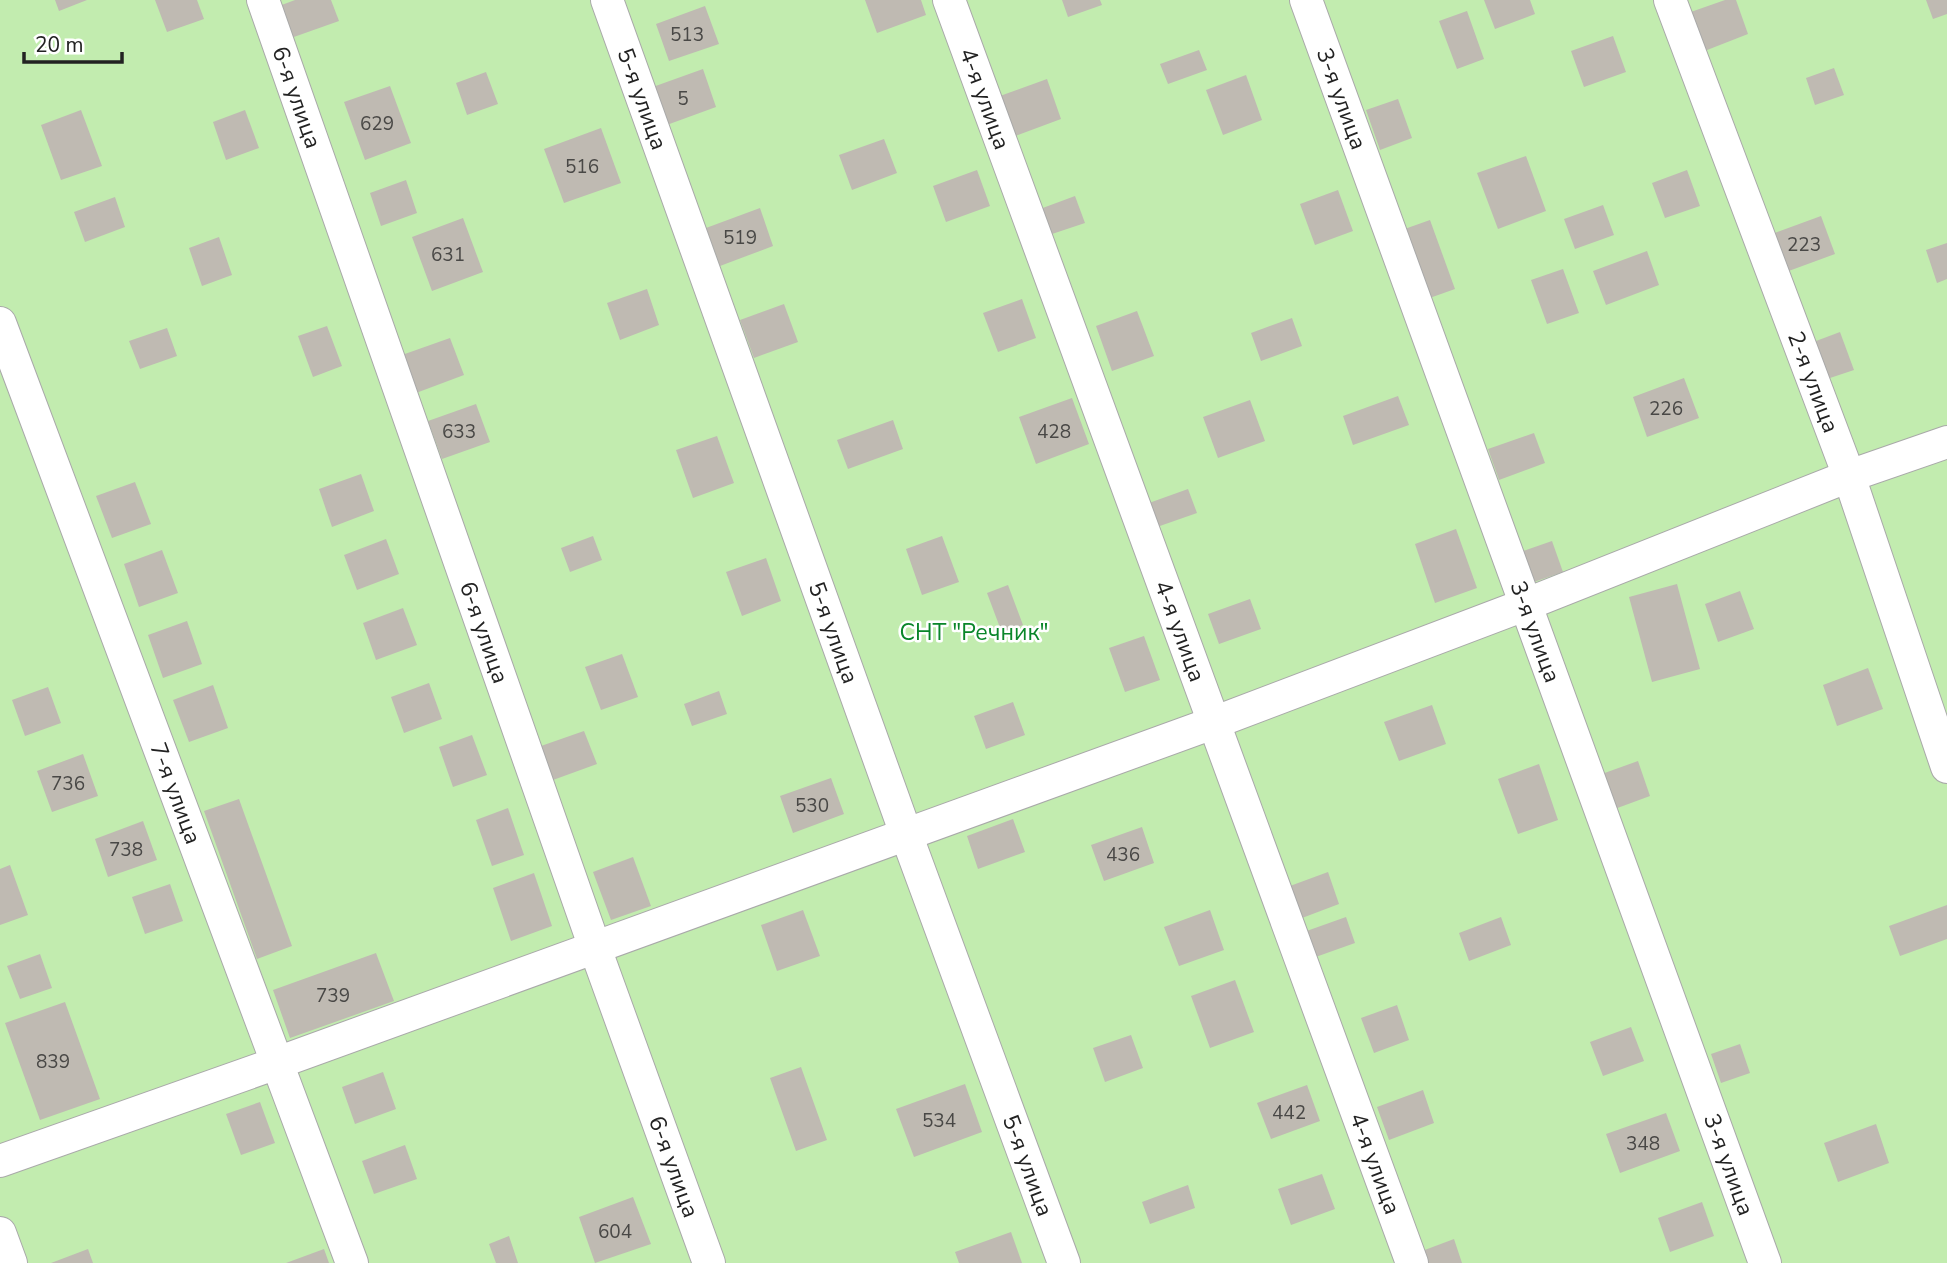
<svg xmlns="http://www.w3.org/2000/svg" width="1947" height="1263" viewBox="0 0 1947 1263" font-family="'Nunito Sans',sans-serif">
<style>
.grass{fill:#c2ecaf}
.building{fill:#bfbab2}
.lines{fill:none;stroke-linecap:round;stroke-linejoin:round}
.minor-casing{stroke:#a9a9a9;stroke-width:34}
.minor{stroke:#fff;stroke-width:32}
.labels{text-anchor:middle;stroke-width:5;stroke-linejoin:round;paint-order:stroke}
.number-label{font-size:19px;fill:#494846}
.street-label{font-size:23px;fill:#222;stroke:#fff}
.park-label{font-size:23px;fill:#0a862a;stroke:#fff}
</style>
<rect width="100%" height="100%" fill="#f2f1e9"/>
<!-- grass -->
<rect class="grass" x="0" y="0" width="1947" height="1263"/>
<!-- building -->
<g class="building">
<path d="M55 0H87L59 11Z"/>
<path d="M155 0H197L204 19 167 32Z"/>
<path d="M295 0H331L339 21 291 38 279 6Z"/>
<path d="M865 0H921L926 15 877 33Z"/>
<path d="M1062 0H1100L1102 5 1068 17Z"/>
<path d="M1484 0H1530L1535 14 1495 29Z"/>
<path d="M1725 0H1736L1748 34 1702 52 1688 13Z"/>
<path d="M1926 0H1947V14L1933 19Z"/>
<path d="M705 6 719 44 669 61 656 24Z"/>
<path d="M1467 11 1484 59 1457 69 1439 21Z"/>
<path d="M1613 36 1626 72 1584 87 1571 51Z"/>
<path d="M1199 50 1207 70 1168 84 1160 64Z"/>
<path d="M1834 68 1844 95 1815 105 1806 78Z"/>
<path d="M703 69 716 107 664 126 650 88Z"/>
<path d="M486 72 498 104 467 115 456 83Z"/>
<path d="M1246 75 1262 120 1223 135 1206 90Z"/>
<path d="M1047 79 1061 119 1015 136 1000 96Z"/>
<path d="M390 86 411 143 365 160 344 102Z"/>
<path d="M1398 99 1412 138 1380 150 1366 110Z"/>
<path d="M81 110 102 166 61 180 41 125Z"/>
<path d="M245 110 259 148 226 160 213 122Z"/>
<path d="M601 128 621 183 564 203 544 149Z"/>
<path d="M884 139 897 173 852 190 839 155Z"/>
<path d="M1526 156 1546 211 1498 229 1477 173Z"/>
<path d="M977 170 990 206 946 222 933 186Z"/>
<path d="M1687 170 1700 206 1665 218 1652 183Z"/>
<path d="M406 180 417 213 381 226 370 193Z"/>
<path d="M1338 190 1353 231 1315 245 1300 204Z"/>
<path d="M1075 196 1085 223 1049 235 1040 209Z"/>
<path d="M115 197 125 227 85 242 74 212Z"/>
<path d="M1603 205 1614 235 1575 249 1564 219Z"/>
<path d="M760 208 773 246 720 266 706 228Z"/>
<path d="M1821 216 1835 254 1786 272 1772 234Z"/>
<path d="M463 218 483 272 432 291 412 237Z"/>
<path d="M1430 220 1455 289 1424 300 1399 231Z"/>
<path d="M219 237 232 275 202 286 189 248Z"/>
<path d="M1947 243V279L1937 283 1926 250Z"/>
<path d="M1647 251 1659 285 1606 305 1593 271Z"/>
<path d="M1563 269 1579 313 1547 324 1531 280Z"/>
<path d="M647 289 659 325 620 340 607 303Z"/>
<path d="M1022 299 1036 338 998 352 983 313Z"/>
<path d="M784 304 798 342 754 358 740 320Z"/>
<path d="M1137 311 1154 356 1112 371 1096 326Z"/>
<path d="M1292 318 1302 346 1261 361 1251 333Z"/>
<path d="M327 326 342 366 313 377 298 336Z"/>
<path d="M167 328 177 356 140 369 129 341Z"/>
<path d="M1840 332 1854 370 1821 381 1808 344Z"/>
<path d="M450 338 464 375 416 393 402 355Z"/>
<path d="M1684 378 1699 418 1647 437 1633 397Z"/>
<path d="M1398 396 1409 425 1353 445 1343 416Z"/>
<path d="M1072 398 1089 444 1036 464 1019 417Z"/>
<path d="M1250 400 1265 441 1218 458 1203 417Z"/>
<path d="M476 404 490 442 442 459 428 421Z"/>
<path d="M893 420 903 449 848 469 837 440Z"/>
<path d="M1534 433 1545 463 1499 480 1488 449Z"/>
<path d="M717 436 734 483 693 498 676 450Z"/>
<path d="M361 474 374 511 332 527 319 489Z"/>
<path d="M135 482 151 524 112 538 96 496Z"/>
<path d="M1188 489 1197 513 1157 527 1149 503Z"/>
<path d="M1456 529 1477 588 1435 603 1415 544Z"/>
<path d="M593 536 602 560 570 572 561 548Z"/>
<path d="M942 536 959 582 922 595 906 549Z"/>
<path d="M386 539 399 574 357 590 344 555Z"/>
<path d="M1552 541 1563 572 1534 582 1523 551Z"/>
<path d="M162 550 178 593 139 607 124 564Z"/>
<path d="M766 558 781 601 742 616 726 572Z"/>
<path d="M1677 584 1700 669 1652 682 1629 597Z"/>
<path d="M1008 585 1023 625 1002 633 987 593Z"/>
<path d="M1740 591 1754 629 1718 642 1705 604Z"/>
<path d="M1250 599 1261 629 1219 644 1208 614Z"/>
<path d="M403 608 417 645 376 660 363 623Z"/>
<path d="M187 621 202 664 163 678 148 635Z"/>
<path d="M1144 636 1160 680 1125 692 1109 648Z"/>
<path d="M622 654 638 697 601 710 585 667Z"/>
<path d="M1868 668 1883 709 1837 726 1823 685Z"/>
<path d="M429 683 442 719 404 733 391 697Z"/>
<path d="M213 685 228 728 189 742 173 700Z"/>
<path d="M48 687 61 723 25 736 12 700Z"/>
<path d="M719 691 727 714 692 726 684 704Z"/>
<path d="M1013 702 1025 735 986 749 974 716Z"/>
<path d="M1432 705 1446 744 1399 761 1384 722Z"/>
<path d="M584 731 597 764 553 780 541 746Z"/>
<path d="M472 735 487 775 453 787 439 747Z"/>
<path d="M83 754 98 796 52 812 37 771Z"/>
<path d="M1638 761 1650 796 1612 810 1599 775Z"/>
<path d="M1539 764 1558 820 1518 834 1498 779Z"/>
<path d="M831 778 844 814 793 833 780 796Z"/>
<path d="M239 799 292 946 257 959 204 811Z"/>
<path d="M508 808 524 855 492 866 476 820Z"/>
<path d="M1013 819 1025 852 978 869 967 836Z"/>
<path d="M143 821 157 860 108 877 95 839Z"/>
<path d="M1142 827 1154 863 1104 881 1091 845Z"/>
<path d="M633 857 651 906 611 920 593 872Z"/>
<path d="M10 865 28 915 0 925V869Z"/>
<path d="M1328 872 1339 904 1302 918 1290 886Z"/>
<path d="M534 873 552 926 511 941 493 888Z"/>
<path d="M170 884 183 921 145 934 132 897Z"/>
<path d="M1947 905V939L1900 956 1889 926Z"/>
<path d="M803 910 820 956 777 971 761 925Z"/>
<path d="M1210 910 1224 950 1179 966 1164 927Z"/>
<path d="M1346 917 1355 943 1310 959 1301 933Z"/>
<path d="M1501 917 1511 945 1469 961 1459 933Z"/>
<path d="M376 953 394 1001 290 1038 273 990Z"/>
<path d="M40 954 52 988 20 999 7 966Z"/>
<path d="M1235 980 1254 1032 1210 1048 1191 996Z"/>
<path d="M65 1002 100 1099 40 1120 5 1023Z"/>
<path d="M1397 1005 1409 1040 1374 1053 1361 1018Z"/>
<path d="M1631 1027 1644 1061 1603 1076 1590 1042Z"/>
<path d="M1131 1035 1143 1068 1105 1082 1093 1048Z"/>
<path d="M1740 1044 1750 1073 1721 1083 1711 1054Z"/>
<path d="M801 1067 827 1140 796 1151 770 1078Z"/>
<path d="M383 1072 396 1109 355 1124 342 1087Z"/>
<path d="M965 1084 982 1132 914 1157 896 1109Z"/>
<path d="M1307 1085 1320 1121 1271 1139 1257 1103Z"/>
<path d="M1423 1090 1434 1123 1389 1140 1377 1107Z"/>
<path d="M260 1102 275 1143 241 1155 226 1114Z"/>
<path d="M1666 1113 1680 1151 1620 1173 1606 1134Z"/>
<path d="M1876 1124 1889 1163 1838 1182 1824 1143Z"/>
<path d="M405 1145 417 1179 374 1194 362 1161Z"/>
<path d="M1322 1174 1335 1209 1291 1225 1278 1189Z"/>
<path d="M1188 1185 1195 1208 1150 1224 1142 1202Z"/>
<path d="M633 1197 651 1244 595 1263 579 1217Z"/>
<path d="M1702 1202 1714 1236 1670 1252 1658 1218Z"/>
<path d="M1011 1232 1022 1263H959L955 1252Z"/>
<path d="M509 1236 518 1263H496L489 1244Z"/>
<path d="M1454 1239 1462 1263H1427L1422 1251Z"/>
<path d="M88 1249 93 1263H51Z"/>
<path d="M324 1249 329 1263H286Z"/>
</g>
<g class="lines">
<defs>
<g id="minor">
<path id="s1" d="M263 0 595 948 709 1263"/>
<path id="s2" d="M607 0 906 834 1064 1263"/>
<path id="s3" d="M949 0 1412 1263"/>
<path id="s4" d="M1306 0 1765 1263"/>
<path id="s5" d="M1670 0 1849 476 1947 767"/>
<path id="s6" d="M0 323 352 1263"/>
<path d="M0 1161 277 1063 1213 723 1527 604 1849 476 1947 442"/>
<path d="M0 1233 11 1263"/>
</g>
</defs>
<!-- minor casing -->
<use href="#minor" class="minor-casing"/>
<!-- minor -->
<use href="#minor" class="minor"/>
</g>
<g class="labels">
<!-- number labels -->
<g class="number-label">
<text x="687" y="41">513</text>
<text x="683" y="105">5</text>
<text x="377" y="130">629</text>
<text x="582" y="173">516</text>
<text x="740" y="244">519</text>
<text x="1804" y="251">223</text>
<text x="448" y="261">631</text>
<text x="1666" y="415">226</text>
<text x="459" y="438">633</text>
<text x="1054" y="438">428</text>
<text x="68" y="790">736</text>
<text x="812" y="812">530</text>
<text x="126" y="856">738</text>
<text x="1123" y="861">436</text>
<text x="333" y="1002">739</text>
<text x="53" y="1068">839</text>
<text x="1289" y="1119">442</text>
<text x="939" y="1127">534</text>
<text x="1643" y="1150">348</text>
<text x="615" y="1238">604</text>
</g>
<!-- street labels -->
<g class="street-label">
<text dy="8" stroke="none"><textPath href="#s1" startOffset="103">6-я улица</textPath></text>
<text dy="8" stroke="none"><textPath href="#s2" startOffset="105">5-я улица</textPath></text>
<text dy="8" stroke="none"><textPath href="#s4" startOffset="105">3-я улица</textPath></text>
<text dy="8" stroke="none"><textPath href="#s3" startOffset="105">4-я улица</textPath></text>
<text dy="8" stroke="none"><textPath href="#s5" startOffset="408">2-я улица</textPath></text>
<text dy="8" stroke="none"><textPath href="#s4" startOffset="672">3-я улица</textPath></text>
<text dy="8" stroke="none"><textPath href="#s1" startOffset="670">6-я улица</textPath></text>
<text dy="8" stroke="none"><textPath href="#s2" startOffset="672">5-я улица</textPath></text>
<text dy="8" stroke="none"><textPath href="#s3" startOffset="672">4-я улица</textPath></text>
<text dy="8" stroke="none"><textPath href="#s6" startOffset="502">7-я улица</textPath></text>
<text dy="8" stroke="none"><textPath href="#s3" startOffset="1239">4-я улица</textPath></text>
<text dy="8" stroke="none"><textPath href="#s4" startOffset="1239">3-я улица</textPath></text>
<text dy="8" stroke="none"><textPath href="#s2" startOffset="1239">5-я улица</textPath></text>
<text dy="8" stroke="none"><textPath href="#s1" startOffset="1237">6-я улица</textPath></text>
</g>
<!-- park labels -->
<g class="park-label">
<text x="974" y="640">СНТ "Речник"</text>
</g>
</g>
<!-- scale -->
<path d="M24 52v10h98v-10" fill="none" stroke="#222222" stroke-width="3.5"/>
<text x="35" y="52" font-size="21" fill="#222222" stroke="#ffffff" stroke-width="5" paint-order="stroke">20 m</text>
</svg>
